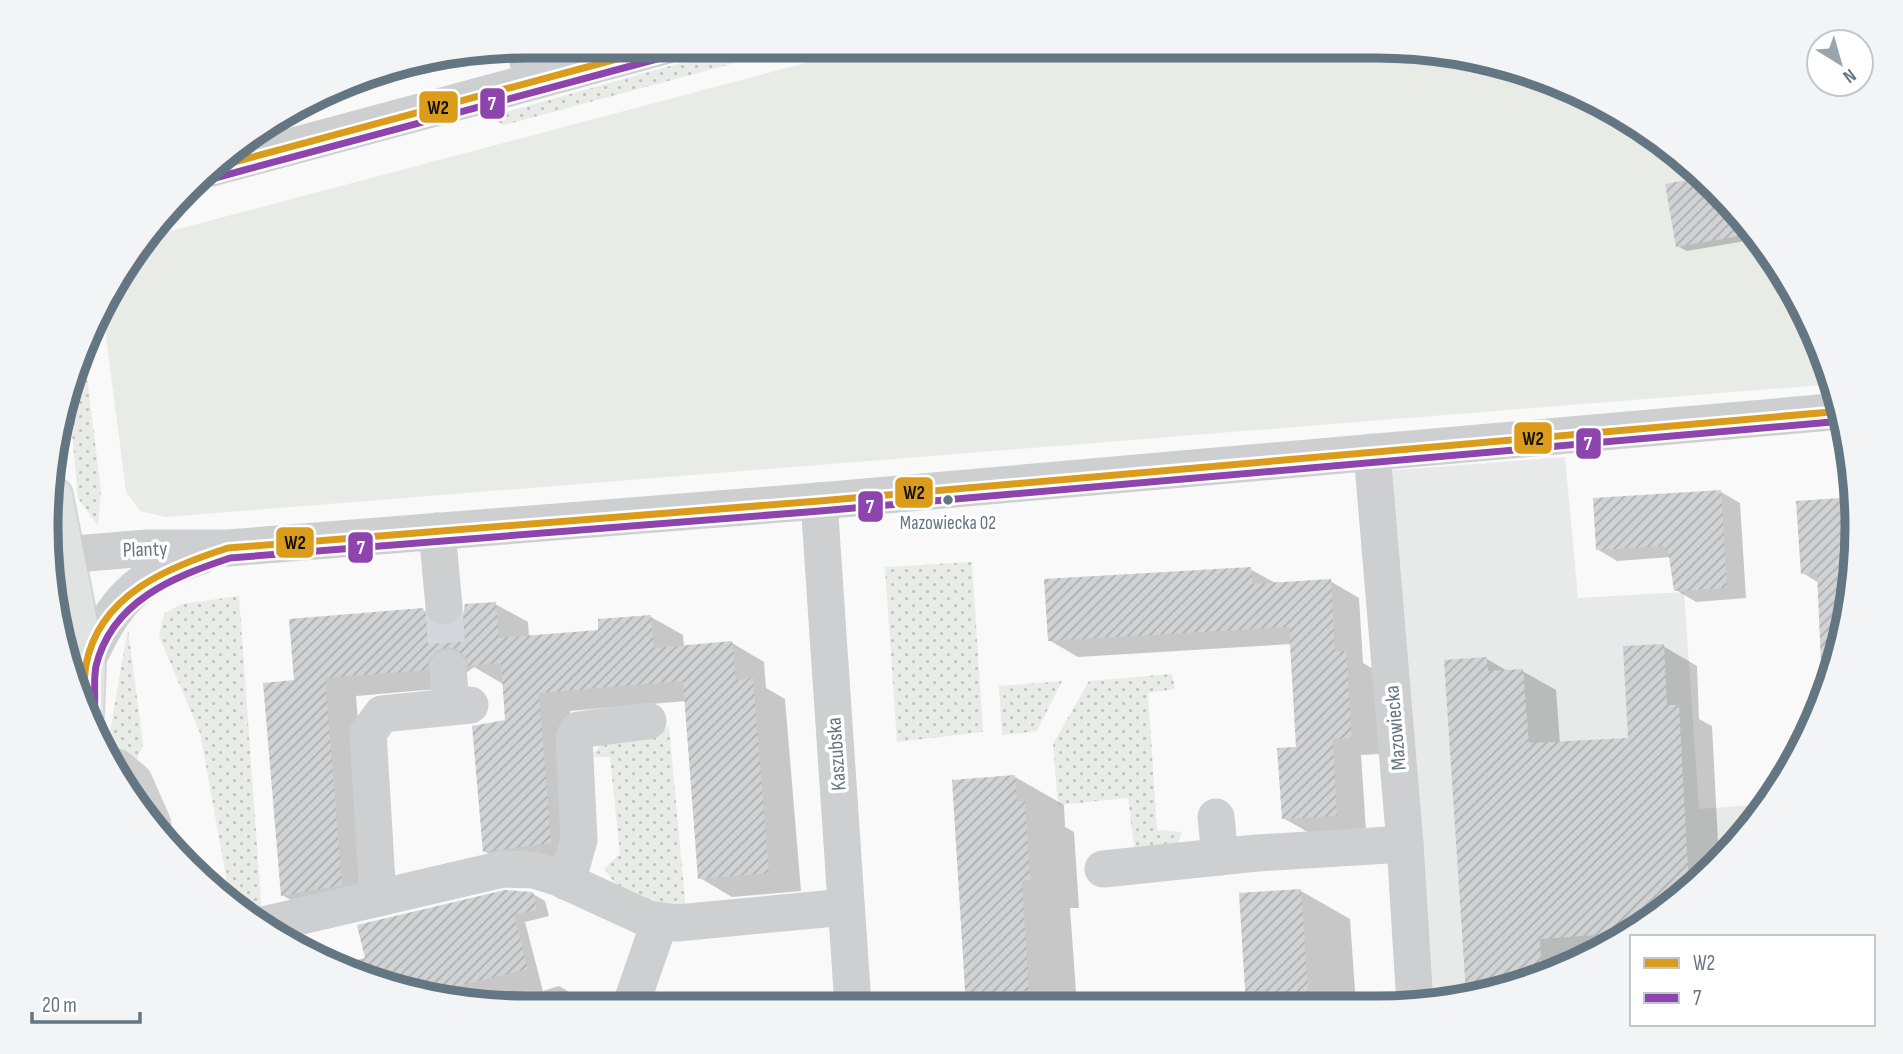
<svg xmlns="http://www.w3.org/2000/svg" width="1903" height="1054" viewBox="0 0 1903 1054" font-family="'Sofia Sans Condensed',sans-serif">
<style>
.built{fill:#e8e9e9}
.grass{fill:url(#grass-dots)}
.garden{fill:#e8ebe6}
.shadow{fill:#0003}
.building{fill:url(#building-hatch)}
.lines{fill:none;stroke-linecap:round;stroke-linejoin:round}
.minor-tunnel{stroke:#d4d8dc;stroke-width:37;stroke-dasharray:37 18;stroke-linecap:butt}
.major-casing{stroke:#d5d6d7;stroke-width:42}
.minor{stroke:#cecfd0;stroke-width:37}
.major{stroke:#e1e2e2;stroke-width:38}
.bus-1-casing{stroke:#fff;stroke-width:12}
.bus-2-casing{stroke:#fff;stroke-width:12}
.bus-1{stroke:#da9c1a;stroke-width:7}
.bus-2{stroke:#8e44ad;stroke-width:7}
.bus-dot{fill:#657683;stroke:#fff;stroke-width:2.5}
.labels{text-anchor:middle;stroke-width:7;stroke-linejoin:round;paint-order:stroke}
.bus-label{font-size:19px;fill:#657683;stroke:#fff}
.street-label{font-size:21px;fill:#657683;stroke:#fff}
.rim{fill:none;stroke:#657683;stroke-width:9}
.line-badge{stroke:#fff;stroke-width:2.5}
.badge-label{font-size:19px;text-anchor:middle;font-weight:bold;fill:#fff}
.pale-badge-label{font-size:19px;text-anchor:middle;font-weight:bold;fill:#111}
</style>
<defs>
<pattern id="grass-dots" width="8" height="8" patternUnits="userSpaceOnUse" patternTransform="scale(1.75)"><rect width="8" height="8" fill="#e8ebe6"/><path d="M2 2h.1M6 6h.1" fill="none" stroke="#c0c3c0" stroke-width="1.8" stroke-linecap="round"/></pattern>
<pattern id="building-hatch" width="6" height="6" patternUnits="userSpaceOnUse" patternTransform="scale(1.75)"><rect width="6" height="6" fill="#d0d2d3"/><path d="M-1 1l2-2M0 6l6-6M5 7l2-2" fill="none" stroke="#acafb1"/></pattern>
</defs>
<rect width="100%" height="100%" fill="#f9f9f9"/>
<!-- built -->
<path class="built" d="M1565 457 1578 598 1684 592 1699 809 1767 804 1738 845 1643 928 1531 983 1438 1004H1412L1370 472Z"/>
<!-- grass -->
<g class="grass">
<path d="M741 46H798L504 125 498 122 496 115Z"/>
<path d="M84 353 101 491 98 526 78 498 68 389Z"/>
<path d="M972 562 983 732 897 742 885 567Z"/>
<path d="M239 596 262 916 254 917 230 898 200 733 159 636 164 614 181 604Z"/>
<path d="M128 628 143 745 136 761 108 743Z"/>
<path d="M1172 674 1175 689 1148 693 1157 830 1182 832 1178 843 1135 854 1128 798 1058 805 1053 744 1089 681Z"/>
<path d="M1062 681 1037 731 1002 735 999 686Z"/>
<path d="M669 727 686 911 669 913 616 885 604 868 620 854 610 757H592C607 729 640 731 669 727Z"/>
</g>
<!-- garden -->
<path class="garden" d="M870 46 1407 47 1501 62 1616 110 1693 165 1758 234 1808 314 1834 384 165 517 140 511 126 492 103 312 126 260 148 237Z"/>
<!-- shadow -->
<g class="shadow">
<path d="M1706 178 1756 231 1757 239 1687 251 1677 246Z"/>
<path d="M1721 492 1740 503 1746 598 1696 602 1676 590 1671 557 1617 561 1597 549Z"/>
<path d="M1856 499 1853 589 1832 680 1819 583 1803 573 1798 503Z"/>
<path d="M1250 569 1277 584 1330 581 1359 598 1363 663 1375 670 1380 754 1361 755 1366 831 1313 835 1283 818 1298 748 1292 644 1078 657 1049 640Z"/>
<path d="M495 604 528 622 529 637 600 631 651 617 683 635 684 647 732 643 764 662 766 688 785 699 801 891 732 897 700 878 686 701 570 711 583 861 517 870 484 851 507 722 503 684 474 667 461 677 459 687 356 696 373 903 314 913 282 895 296 682 423 610 452 626Z"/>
<path d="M1663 646 1697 666 1699 719 1712 726 1719 861 1643 928 1585 956 1573 957V962L1531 983 1474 996 1467 992 1487 659 1509 672 1522 671 1556 690 1560 743 1630 739Z"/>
<path d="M1015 777 1064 805 1065 827 1074 832 1079 908H1070L1077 1006H941V998L967 995Z"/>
<path d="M1301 891 1350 919 1356 1005H1248L1241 895Z"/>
<path d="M533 894 545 901 549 916 525 922 543 991 559 986 571 993 575 1007H496L402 992 340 966 367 959Z"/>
</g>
<!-- building -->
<g class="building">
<path d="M1705 177 1730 204 1757 233 1676 247 1665 184Z"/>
<path d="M1721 490 1727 588 1674 591 1668 550H1665L1664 546 1596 550 1593 498Z"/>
<path d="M1856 497 1853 589 1832 681 1830 686H1822L1817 573 1801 574 1796 501Z"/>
<path d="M1251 567 1252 584 1331 579 1335 651H1346L1352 738 1333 739 1337 816 1282 819 1277 748 1296 747 1289 627 1048 641 1044 579Z"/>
<path d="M496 602 499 638 598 630V619L651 615 654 648 732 641 736 680 753 678 769 873 698 879 683 681 539 693 551 843 483 852 472 726 505 720 501 663 469 666 465 656 456 649 447 647 436 651 429 660 427 670 325 678 342 885 281 896 263 683 294 680 289 619 423 608 427 619 436 625 445 627 457 623 463 615 465 604Z"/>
<path d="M1664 644 1667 705H1679L1689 887 1643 928 1598 950 1597 935 1540 939 1542 977 1531 983 1495 991 1466 993 1444 660 1487 657 1488 671 1523 669 1529 743 1628 738 1623 646Z"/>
<path d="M1015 775 1017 802 1025 801 1030 880 1022 881 1029 991 1002 993 1003 1006H966L952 780Z"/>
<path d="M1301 889 1309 1005H1246L1239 893Z"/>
<path d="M505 890 533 892 537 910 514 915 528 969 421 995 402 992 337 965 365 958 357 925Z"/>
</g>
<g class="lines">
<!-- minor-tunnel -->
<path class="minor-tunnel" d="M444 606 448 668"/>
<defs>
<path id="major" d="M53 496 86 663 84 714"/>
</defs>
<!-- major casing -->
<use href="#major" class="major-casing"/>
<!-- minor -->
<g class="minor">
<path d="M523 46 534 80"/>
<path d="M212 168 665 46"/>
<path d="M1372 452 1405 844 1415 1005"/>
<path d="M819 501 853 1006"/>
<path d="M437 531 444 606"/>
<path d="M63 555 147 548H228L819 501 1842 411"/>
<path d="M86 663C115 601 134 577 201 556"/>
<path d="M448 668 451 706"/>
<path d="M117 767 134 781 153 824"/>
<path d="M1216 817 1220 857"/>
<path d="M1103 869 1257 853 1405 844"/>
<path d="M567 882 579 840 574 738 578 730 648 721"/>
<path d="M378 898 368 733 382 714 470 705"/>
<path d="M263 925 503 869 534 870 559 878 648 919 677 923 846 907"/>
<path d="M630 1007 660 921"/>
</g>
<!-- major -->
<use href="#major" class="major"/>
<defs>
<g id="bus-1">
<path d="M212 168 665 46"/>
<path d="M84 714C85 698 83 681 86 665 99 595 168 567 228 548L819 501 1842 411"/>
</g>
<g id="bus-2">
<path d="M215 178 668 56"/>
<path d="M94 715C96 699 93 681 96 666 112 601 173 577 230 558L820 511 1843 421"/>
</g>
</defs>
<!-- bus-1 casing -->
<use href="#bus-1" class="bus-1-casing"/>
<!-- bus-2 casing -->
<use href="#bus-2" class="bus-2-casing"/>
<!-- bus-1 -->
<use href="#bus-1" class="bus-1"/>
<!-- bus-2 -->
<use href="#bus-2" class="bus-2"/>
</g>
<!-- markers -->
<circle class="bus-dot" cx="948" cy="500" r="6"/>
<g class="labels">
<!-- bus labels -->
<g class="bus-label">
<text x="948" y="529">Mazowiecka 02</text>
</g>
<!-- street labels -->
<g class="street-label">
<text transform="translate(145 549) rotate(-2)" y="7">Planty</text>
<text transform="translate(1395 728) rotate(-95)" y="7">Mazowiecka</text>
<text transform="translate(836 754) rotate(-94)" y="7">Kaszubska</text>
</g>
</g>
<!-- crop -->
<path d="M0 0H1903V1054H0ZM527 58H1376A469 469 0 0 1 1845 527V527A469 469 0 0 1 1376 996H527A469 469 0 0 1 58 527V527A469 469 0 0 1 527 58Z" fill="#f3f4f5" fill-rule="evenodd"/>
<path class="rim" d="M527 58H1376A469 469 0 0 1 1845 527V527A469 469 0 0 1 1376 996H527A469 469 0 0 1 58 527V527A469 469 0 0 1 527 58Z"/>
<g class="line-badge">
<rect x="479" y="87" width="27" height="33" rx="7" fill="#8e44ad"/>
<rect x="418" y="90" width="41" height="34" rx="7" fill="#da9c1a"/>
<rect x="1513" y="421" width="40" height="34" rx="7" fill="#da9c1a"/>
<rect x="1575" y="427" width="27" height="33" rx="7" fill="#8e44ad"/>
<rect x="894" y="476" width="40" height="33" rx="7" fill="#da9c1a"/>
<rect x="857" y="490" width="27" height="33" rx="7" fill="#8e44ad"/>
<rect x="275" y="526" width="40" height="33" rx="7" fill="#da9c1a"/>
<rect x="347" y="531" width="27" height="33" rx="7" fill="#8e44ad"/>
</g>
<g class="badge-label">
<text x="492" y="110">7</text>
<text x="1588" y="450">7</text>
<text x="870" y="513">7</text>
<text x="361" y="554">7</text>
</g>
<g class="pale-badge-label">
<text x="438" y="114">W2</text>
<text x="1533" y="445">W2</text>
<text x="914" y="499">W2</text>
<text x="295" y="549">W2</text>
</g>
<!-- legend -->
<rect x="1630" y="935" width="245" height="91" fill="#ffffff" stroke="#c1c8cd" stroke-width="2"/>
<rect x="1644" y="958" width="35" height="10" fill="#da9c1a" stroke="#c1c8cd" stroke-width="2"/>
<text x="1693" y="970" font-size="21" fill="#657683">W2</text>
<rect x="1644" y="993" width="35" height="10" fill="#8e44ad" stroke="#c1c8cd" stroke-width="2"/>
<text x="1693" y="1005" font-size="21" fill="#657683">7</text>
<!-- north arrow -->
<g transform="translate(1840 63) rotate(143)"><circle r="33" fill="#ffffff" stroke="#c1c8cd" stroke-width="2"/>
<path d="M0-5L12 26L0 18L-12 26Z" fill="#99a4ac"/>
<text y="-10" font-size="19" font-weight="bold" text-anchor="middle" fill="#657683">N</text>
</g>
<!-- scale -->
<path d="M32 1012v10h108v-10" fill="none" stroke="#657683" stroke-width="3.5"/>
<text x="42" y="1012" font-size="21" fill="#657683" stroke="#ffffff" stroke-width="5" paint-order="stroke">20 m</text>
</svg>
